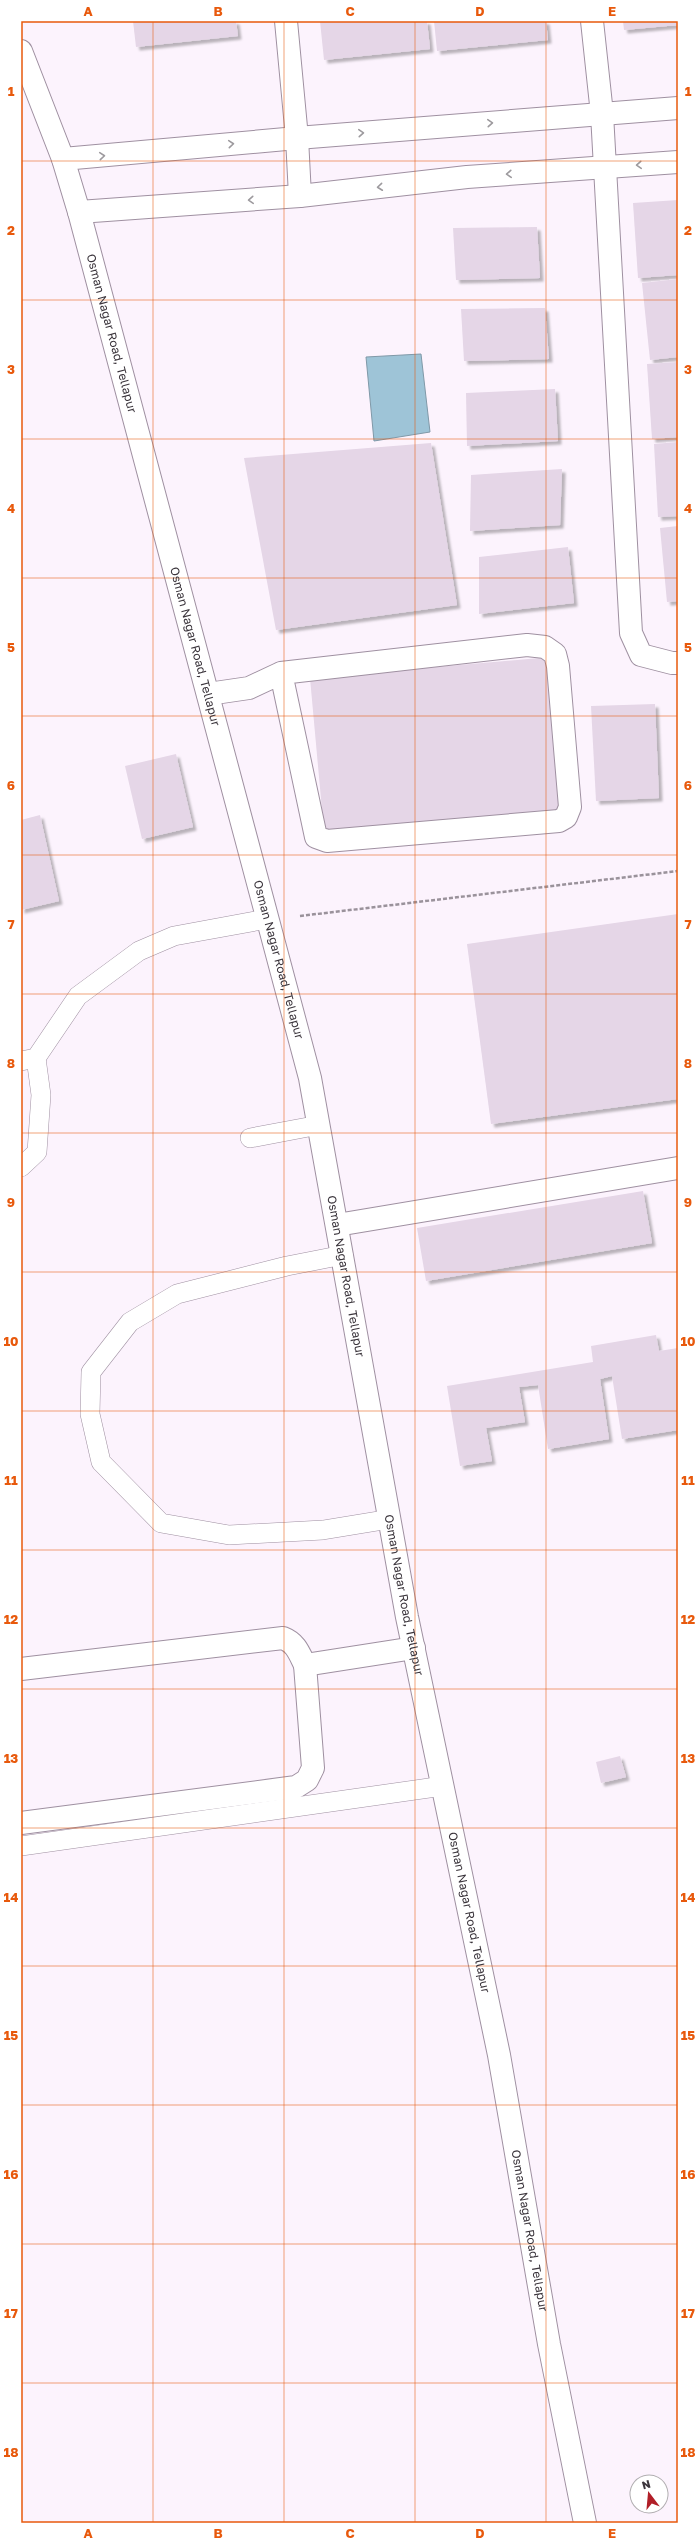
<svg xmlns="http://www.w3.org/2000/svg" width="699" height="2544" viewBox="0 0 699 2544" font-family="'Golos Text',sans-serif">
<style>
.water{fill:#9ec4d7;stroke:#8099a8}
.building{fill:#e5d6e7;filter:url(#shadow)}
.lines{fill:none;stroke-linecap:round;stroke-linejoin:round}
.service-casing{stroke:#9f90a1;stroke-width:20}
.minor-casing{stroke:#9f90a1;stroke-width:24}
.tertiary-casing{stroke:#9f90a1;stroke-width:24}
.path{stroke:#9a929b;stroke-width:2.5;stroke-dasharray:4 2;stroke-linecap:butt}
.service{stroke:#fff;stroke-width:19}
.minor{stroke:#fff;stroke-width:22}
.tertiary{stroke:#fff;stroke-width:22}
.oneway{stroke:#9d9a9e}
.grid{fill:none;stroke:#e8590c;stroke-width:1;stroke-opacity:0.55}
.labels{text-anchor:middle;stroke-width:3.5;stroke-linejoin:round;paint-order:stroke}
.street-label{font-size:12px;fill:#3b353c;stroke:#fff}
.neatline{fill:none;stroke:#e8590c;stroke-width:1.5}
.grid-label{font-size:13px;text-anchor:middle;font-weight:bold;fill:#e8590c}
</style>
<defs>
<filter id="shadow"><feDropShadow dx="3.5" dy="3.5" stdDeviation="1" flood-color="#0004"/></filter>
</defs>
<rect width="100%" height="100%" fill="#fcf3fd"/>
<!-- water -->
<path class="water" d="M421 354 430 432 374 441 366 357Z"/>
<!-- building -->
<g class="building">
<path d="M133 21H236L238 36 136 47Z"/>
<path d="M320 21H427L430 49 324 60Z"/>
<path d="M434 21H546L548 40 437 51Z"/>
<path d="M623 21H678V25L624 30Z"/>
<path d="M678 200V275L638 278 633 203Z"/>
<path d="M537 227 540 278 456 280 453 228Z"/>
<path d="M678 279V357L650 360 642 283Z"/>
<path d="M545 308 549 359 464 361 461 309Z"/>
<path d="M678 362V437L652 439 647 364Z"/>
<path d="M555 389 558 441 467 446 466 393Z"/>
<path d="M678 442V516L658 517 654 444Z"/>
<path d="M431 443 457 605 276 630 244 458Z"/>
<path d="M562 469 560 525 470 531 471 475Z"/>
<path d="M678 526V601L667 602 660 528Z"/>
<path d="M568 547 574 603 479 614V557Z"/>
<path d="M551 657 562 816 324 832 310 678Z"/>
<path d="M655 704 659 798 596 801 591 706Z"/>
<path d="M176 754 193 827 142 839 125 766Z"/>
<path d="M40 815 59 901 21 910V820Z"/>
<path d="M678 914V1099L491 1124 467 944Z"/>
<path d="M643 1191 652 1243 426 1281 417 1228Z"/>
<path d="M656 1335 659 1351 678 1348V1430L622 1439 612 1376 600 1379 609 1439 548 1449 538 1385 519 1387 525 1422 486 1428 492 1461 460 1466 447 1386 593 1362 591 1346Z"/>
<path d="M620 1756 626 1777 601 1783 596 1762Z"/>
</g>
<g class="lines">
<defs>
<g id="service">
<path d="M21 1061 36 1058 78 996 139 951 174 936 267 919"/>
<path d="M250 1138 319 1125"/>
<path d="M21 1167 37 1152 41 1095 36 1058"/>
<path d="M343 1255 287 1266 177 1294 130 1322 91 1372 90 1414 101 1462 161 1523 229 1535 323 1530 390 1519"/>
<path d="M21 1846 443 1786"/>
</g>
<g id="minor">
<path d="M286 21 297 138 300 196"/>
<path d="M592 21 602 114 631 633 641 655 672 663H678"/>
<path d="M63 159 297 138 678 108"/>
<path d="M79 212 300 196 467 177 678 162"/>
<path d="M208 694 249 688 281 673 527 645 545 647 555 654 558 666 570 807 566 817 559 821 327 841 316 837 281 673"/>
<path d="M337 1225 678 1168"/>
<path d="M21 1669 283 1638C296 1643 299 1653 305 1665L414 1648"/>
<path d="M21 1823 296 1787 307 1780 313 1768 305 1665"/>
</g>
<g id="tertiary">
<path id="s1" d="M21 51 63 159 79 212 310 1078 407 1617 499 2055 549 2344 585 2523"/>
</g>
</defs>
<!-- service casing -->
<use href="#service" class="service-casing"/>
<!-- minor casing -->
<use href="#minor" class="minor-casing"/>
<!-- tertiary casing -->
<use href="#tertiary" class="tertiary-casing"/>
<!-- path -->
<path class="path" d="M300 916 678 871"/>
<!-- service -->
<use href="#service" class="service"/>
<!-- minor -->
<use href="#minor" class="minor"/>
<!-- tertiary -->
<use href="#tertiary" class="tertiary"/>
</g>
<!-- one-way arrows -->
<defs><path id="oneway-chevron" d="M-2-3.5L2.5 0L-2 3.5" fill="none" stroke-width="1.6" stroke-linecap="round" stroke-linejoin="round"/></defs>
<g class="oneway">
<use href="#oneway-chevron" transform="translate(490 123) rotate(-4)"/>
<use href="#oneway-chevron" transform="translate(361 133) rotate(-4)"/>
<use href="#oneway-chevron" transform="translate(231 144) rotate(-5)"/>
<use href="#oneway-chevron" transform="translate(102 156) rotate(-5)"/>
<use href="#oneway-chevron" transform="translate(639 165) rotate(176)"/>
<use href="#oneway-chevron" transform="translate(509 174) rotate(176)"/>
<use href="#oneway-chevron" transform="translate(380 187) rotate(174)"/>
<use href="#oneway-chevron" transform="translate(251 200) rotate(176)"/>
</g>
<!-- grid -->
<path class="grid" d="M153 21V2523M284 21V2523M415 21V2523M546 21V2523M21 161H678M21 300H678M21 439H678M21 578H678M21 716H678M21 855H678M21 994H678M21 1133H678M21 1272H678M21 1411H678M21 1550H678M21 1689H678M21 1828H678M21 1966H678M21 2105H678M21 2244H678M21 2383H678"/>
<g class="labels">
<!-- street labels -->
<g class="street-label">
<text dy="4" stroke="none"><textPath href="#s1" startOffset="297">Osman Nagar Road, Tellapur</textPath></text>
<text dy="4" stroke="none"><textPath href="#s1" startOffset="621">Osman Nagar Road, Tellapur</textPath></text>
<text dy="4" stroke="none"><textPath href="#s1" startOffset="945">Osman Nagar Road, Tellapur</textPath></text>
<text dy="4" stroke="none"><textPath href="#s1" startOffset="1269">Osman Nagar Road, Tellapur</textPath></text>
<text dy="4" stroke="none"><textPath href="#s1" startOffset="1593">Osman Nagar Road, Tellapur</textPath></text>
<text dy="4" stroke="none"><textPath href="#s1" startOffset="1917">Osman Nagar Road, Tellapur</textPath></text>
<text dy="4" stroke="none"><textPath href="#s1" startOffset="2241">Osman Nagar Road, Tellapur</textPath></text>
</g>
</g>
<!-- border -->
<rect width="699" height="2544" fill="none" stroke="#ffffff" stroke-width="44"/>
<!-- north arrow -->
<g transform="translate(649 2494) rotate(344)"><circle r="19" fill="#ffffff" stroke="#b1aeb1"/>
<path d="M0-3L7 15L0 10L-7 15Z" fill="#b11f28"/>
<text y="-6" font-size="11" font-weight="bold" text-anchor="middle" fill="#3b353c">N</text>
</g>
<rect x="22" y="22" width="655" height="2500" class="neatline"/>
<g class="grid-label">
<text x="88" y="16">A</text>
<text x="218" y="16">B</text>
<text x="350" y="16">C</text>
<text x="480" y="16">D</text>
<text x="612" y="16">E</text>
<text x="11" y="96">1</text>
<text x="688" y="96">1</text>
<text x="11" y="235">2</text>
<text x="688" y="235">2</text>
<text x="11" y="374">3</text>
<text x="688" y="374">3</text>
<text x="11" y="513">4</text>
<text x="688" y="513">4</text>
<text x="11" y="652">5</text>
<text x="688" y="652">5</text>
<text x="11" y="790">6</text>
<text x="688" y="790">6</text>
<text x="11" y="929">7</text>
<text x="688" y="929">7</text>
<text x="11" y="1068">8</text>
<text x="688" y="1068">8</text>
<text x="11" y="1207">9</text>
<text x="688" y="1207">9</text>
<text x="11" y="1346">10</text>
<text x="688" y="1346">10</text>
<text x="11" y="1485">11</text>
<text x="688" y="1485">11</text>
<text x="11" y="1624">12</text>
<text x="688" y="1624">12</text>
<text x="11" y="1763">13</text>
<text x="688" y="1763">13</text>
<text x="11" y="1902">14</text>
<text x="688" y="1902">14</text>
<text x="11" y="2040">15</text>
<text x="688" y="2040">15</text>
<text x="11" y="2179">16</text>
<text x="688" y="2179">16</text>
<text x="11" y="2318">17</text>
<text x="688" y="2318">17</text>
<text x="11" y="2457">18</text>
<text x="688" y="2457">18</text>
<text x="88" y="2538">A</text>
<text x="218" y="2538">B</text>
<text x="350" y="2538">C</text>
<text x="480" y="2538">D</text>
<text x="612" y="2538">E</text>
</g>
</svg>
